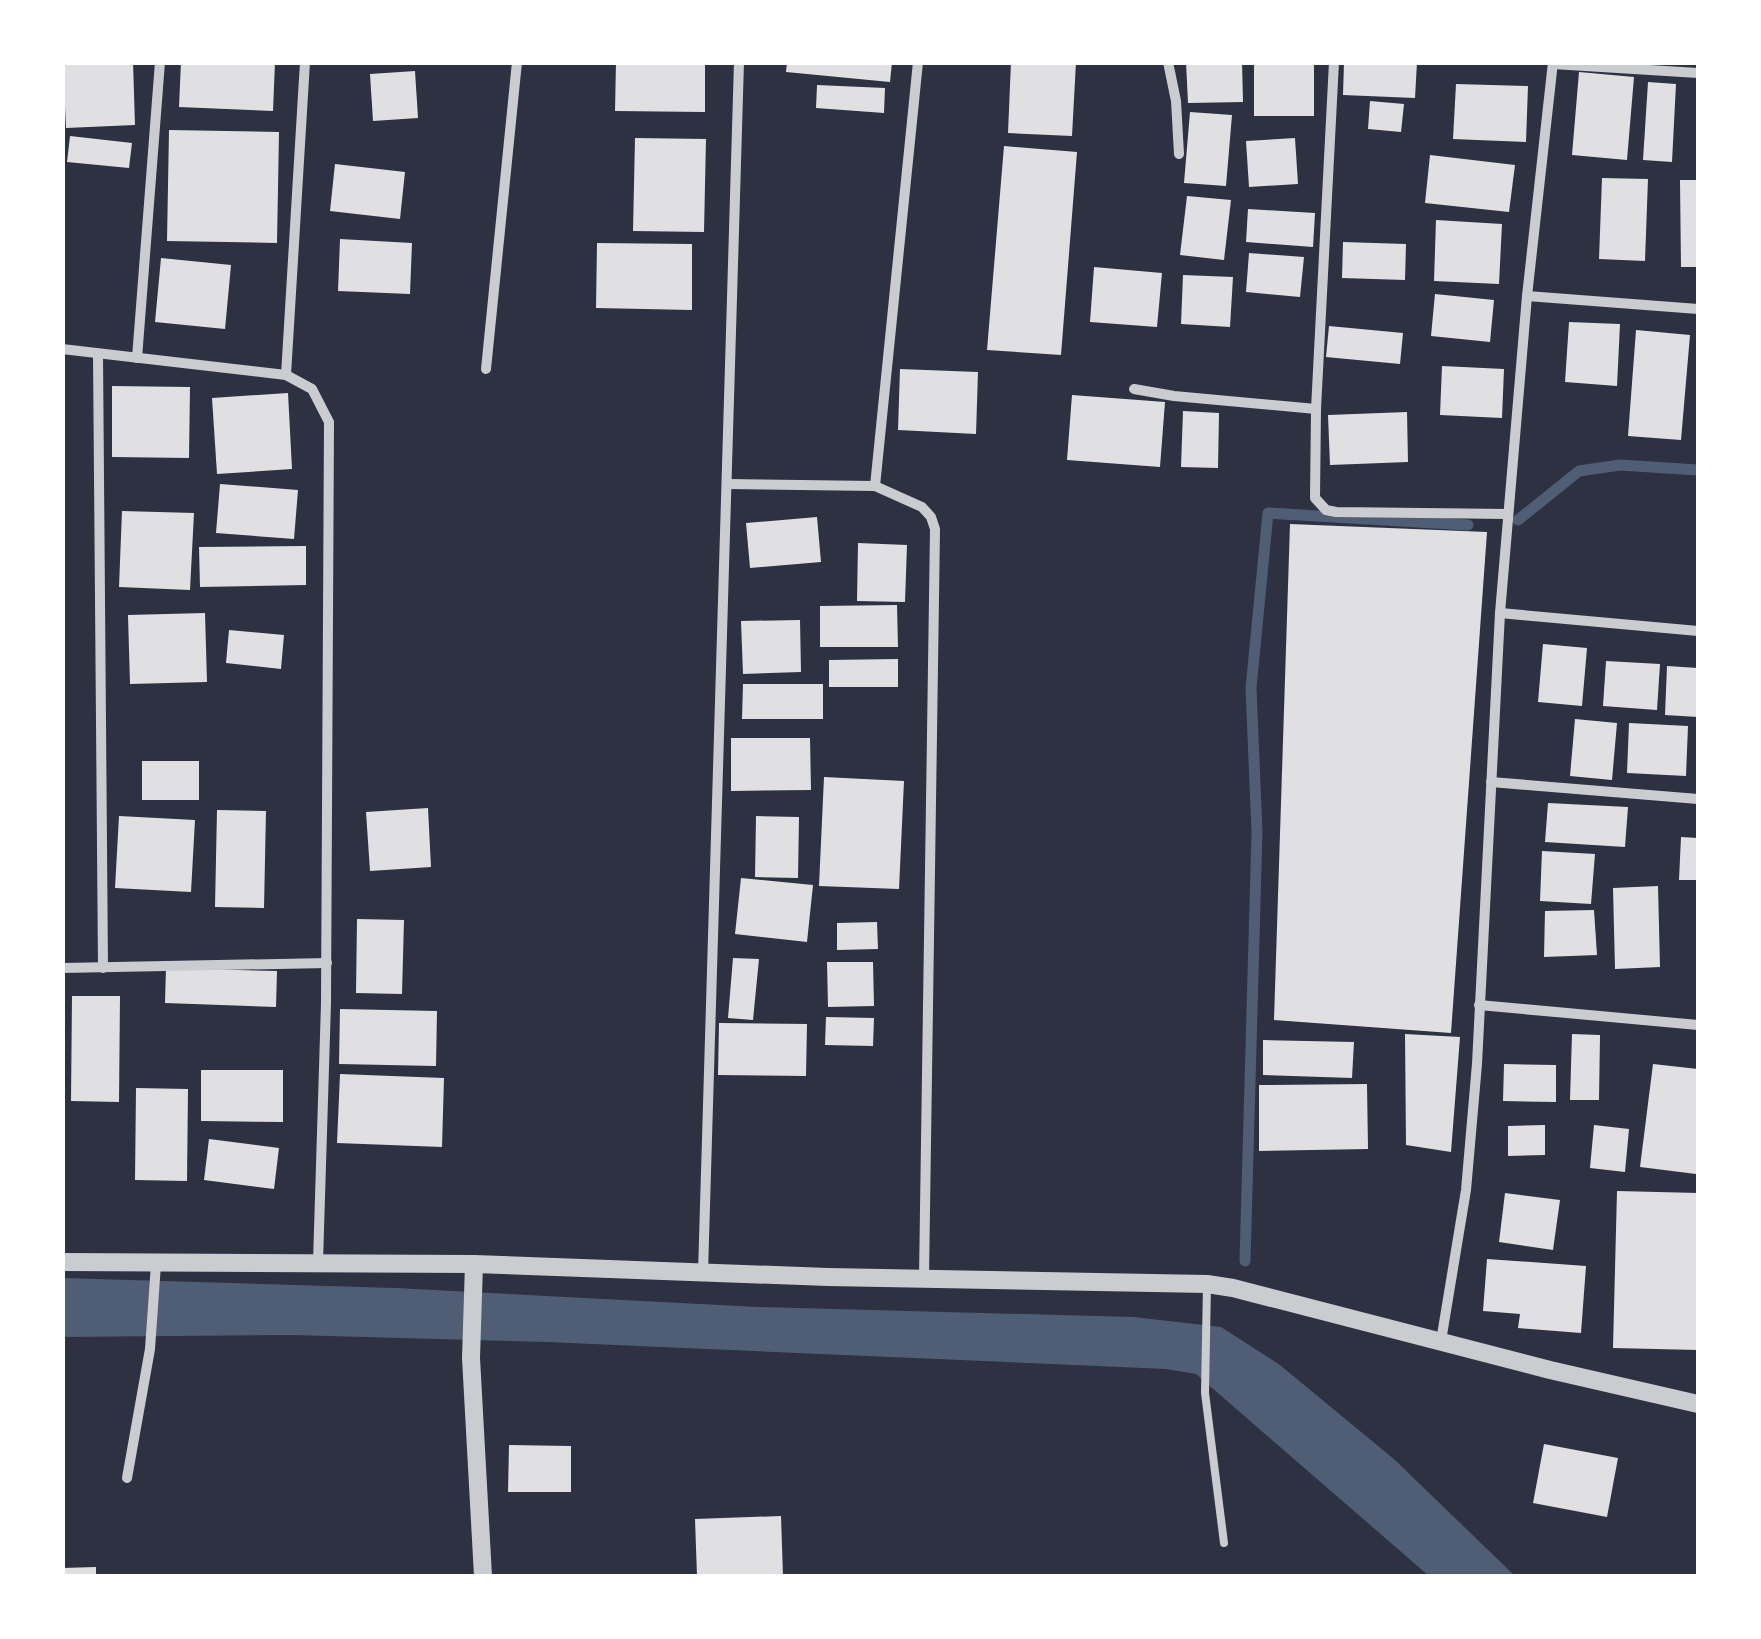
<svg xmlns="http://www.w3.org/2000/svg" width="1761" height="1639" viewBox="0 0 1761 1639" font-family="'Noto Sans',sans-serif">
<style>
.water{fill:#4f5d75}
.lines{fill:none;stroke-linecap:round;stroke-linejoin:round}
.stream{stroke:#4f5d75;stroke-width:11}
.building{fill:#e0e0e3}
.service{stroke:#caccd0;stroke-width:8}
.minor{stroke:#caccd0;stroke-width:10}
.tertiary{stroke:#caccd0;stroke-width:18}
</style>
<rect width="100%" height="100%" fill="#2d3142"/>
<!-- water -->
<path class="water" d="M63 1278 396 1288 758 1307 1134 1317 1221 1327 1280 1365 1395 1460 1515 1576H1429L1196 1374 1166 1369 547 1342 292 1335 63 1337Z"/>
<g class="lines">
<!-- stream -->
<g class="stream">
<path d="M1518 520 1579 471 1620 465 1698 470"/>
<path d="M1245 1261 1257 832 1251 688 1268 513 1468 525"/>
</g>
</g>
<!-- building -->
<g class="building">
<path d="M133 62 135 125 66 128 63 63Z"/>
<path d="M181 62H275L273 111 179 107Z"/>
<path d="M616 62H705V112L615 111Z"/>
<path d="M787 62H892L890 82 786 72Z"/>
<path d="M1011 62H1076L1072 136 1008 133Z"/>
<path d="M1186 62H1242L1243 102 1188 103Z"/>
<rect x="1254" y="62" width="60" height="54"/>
<path d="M1344 62H1417L1415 98 1343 95Z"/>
<path d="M415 71 418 118 373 121 370 74Z"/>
<path d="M1579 72 1634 77 1627 160 1572 155Z"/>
<path d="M1648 82 1676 84 1672 162 1643 160Z"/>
<path d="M1456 84 1528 86 1526 142 1453 139Z"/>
<path d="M817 85 885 88 884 113 816 108Z"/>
<path d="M1370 101 1404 104 1401 132 1368 129Z"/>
<path d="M1190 112 1232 115 1226 186 1184 183Z"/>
<path d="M169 130 279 132 277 243 167 241Z"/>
<path d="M70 136 132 143 129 168 67 162Z"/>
<path d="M635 138 706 139 704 232 633 231Z"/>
<path d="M1295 138 1298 184 1249 187 1246 141Z"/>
<path d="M1004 146 1077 152 1061 355 987 350Z"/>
<path d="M1430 155 1515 165 1509 212 1425 203Z"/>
<path d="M335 164 405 172 400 219 330 211Z"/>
<path d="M1602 178 1648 179 1645 261 1599 259Z"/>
<path d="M1680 180H1698V267H1681Z"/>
<path d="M1187 196 1231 200 1224 260 1180 255Z"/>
<path d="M1248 209 1315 213 1313 247 1246 242Z"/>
<path d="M1436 220 1502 224 1499 284 1434 281Z"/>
<path d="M340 239 412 243 410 294 338 291Z"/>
<path d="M1343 242 1406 244 1405 280 1342 278Z"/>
<path d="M597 243 692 244V310L596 308Z"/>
<path d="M1249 253 1304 257 1300 297 1246 292Z"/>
<path d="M161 258 231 265 225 329 155 322Z"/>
<path d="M1094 267 1162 273 1157 327 1090 322Z"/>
<path d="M1183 275 1233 277 1230 327 1181 324Z"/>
<path d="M1435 294 1494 300 1490 342 1431 336Z"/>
<path d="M1569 322 1620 324 1617 386 1565 382Z"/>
<path d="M1329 326 1403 333 1400 364 1326 357Z"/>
<path d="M1636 330 1690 335 1681 440 1628 436Z"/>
<path d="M1442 366 1504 369 1502 418 1440 415Z"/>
<path d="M900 369 978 372 976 434 898 430Z"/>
<path d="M112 386 190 387 189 458 112 457Z"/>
<path d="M288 393 292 469 217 474 212 398Z"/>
<path d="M1072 395 1165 402 1160 467 1067 460Z"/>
<path d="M1183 411 1219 413 1218 468 1181 467Z"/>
<path d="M1407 412 1408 462 1330 465 1328 415Z"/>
<path d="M220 484 298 490 294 539 216 533Z"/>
<path d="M122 511 194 513 190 590 119 587Z"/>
<path d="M817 517 821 562 750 568 746 523Z"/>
<path d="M1290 524 1487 532 1451 1033 1274 1020Z"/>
<path d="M858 543 907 545 905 602 857 601Z"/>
<path d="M306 546V585L200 587 199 547Z"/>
<path d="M897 605 898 647H820V606Z"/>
<path d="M205 613 207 682 130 684 128 615Z"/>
<path d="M800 620 801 672 743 674 741 621Z"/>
<path d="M229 630 284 635 281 669 226 663Z"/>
<path d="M1543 644 1587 648 1582 706 1538 702Z"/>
<path d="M898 659V687H829V660Z"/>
<path d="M1606 661 1660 664 1657 710 1603 706Z"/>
<path d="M1667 666 1698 668V717L1665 715Z"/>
<path d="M743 684H823V719H742Z"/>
<path d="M1575 719 1617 723 1612 780 1570 776Z"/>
<path d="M1629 723 1688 726 1686 776 1627 773Z"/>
<path d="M731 738H810L811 790 731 791Z"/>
<rect x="142" y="761" width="57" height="39"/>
<path d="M824 777 904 781 899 889 819 886Z"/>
<path d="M1548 803 1628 807 1625 847 1545 842Z"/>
<path d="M428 808 431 867 370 871 366 812Z"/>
<path d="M217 810 266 811 264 908 215 907Z"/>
<path d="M119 816 195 820 191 892 115 888Z"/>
<path d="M756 816 799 817 798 878 755 877Z"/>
<path d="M1681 837 1698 838V880H1679Z"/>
<path d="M1542 851 1595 854 1591 904 1540 901Z"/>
<path d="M741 878 813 885 807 942 735 934Z"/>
<path d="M1658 886 1660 967 1615 969 1613 888Z"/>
<path d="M1594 910 1597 955 1544 957 1545 911Z"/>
<path d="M357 919 404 920 402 994 356 993Z"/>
<path d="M877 922 878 949 837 950V923Z"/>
<path d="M733 958 759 959 753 1020 728 1018Z"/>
<path d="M827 962H873L874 1006 828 1007Z"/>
<path d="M166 968 277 971 276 1007 165 1003Z"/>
<path d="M72 996H120L119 1102 71 1101Z"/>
<path d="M340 1009 437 1011 436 1066 339 1064Z"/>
<path d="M826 1017 874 1018 873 1046 825 1045Z"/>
<path d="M719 1023 807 1024 806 1076 718 1075Z"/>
<path d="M1405 1034 1460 1037 1451 1152 1406 1145Z"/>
<path d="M1572 1034 1600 1035 1599 1100H1570Z"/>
<path d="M1263 1040 1354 1042 1352 1078 1263 1075Z"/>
<path d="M1504 1064 1556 1065V1102L1503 1101Z"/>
<path d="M1653 1064 1698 1069 1696 1174 1640 1167Z"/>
<path d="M201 1070H283V1122L201 1121Z"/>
<path d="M340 1074 444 1078 442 1147 337 1143Z"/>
<path d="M1367 1084 1368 1149 1259 1151V1085Z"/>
<path d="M136 1088 188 1089 187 1181 135 1180Z"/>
<path d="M1545 1125V1155L1508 1156V1126Z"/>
<path d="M1594 1125 1629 1129 1625 1172 1590 1168Z"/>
<path d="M209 1139 279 1148 274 1189 204 1180Z"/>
<path d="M1617 1191 1698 1193V1350L1613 1348Z"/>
<path d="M1505 1193 1560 1200 1553 1250 1499 1242Z"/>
<path d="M1487 1259 1586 1266 1581 1333 1518 1328 1520 1314 1483 1311Z"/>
<path d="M1544 1444 1618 1458 1607 1517 1533 1503Z"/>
<path d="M509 1445 571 1446V1492H508Z"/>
<path d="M781 1516 783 1576H697L695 1519Z"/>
<path d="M96 1567V1576H62V1568Z"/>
</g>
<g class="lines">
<!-- service -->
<path class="service" d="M1207 1284 1205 1393 1224 1543"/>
<!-- minor -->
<g class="minor">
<path d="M1168 62 1176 101 1179 154"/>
<path d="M1334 62 1316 409 1315 498 1326 510 1336 512 1508 514"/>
<path d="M1553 64 1698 73"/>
<path d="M1527 296 1698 309"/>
<path d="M62 349 286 375 312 389 329 422 326 1003 318 1262"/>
<path d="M98 354 103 968"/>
<path d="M137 358 160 62"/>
<path d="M486 369 517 62"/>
<path d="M286 375 305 62"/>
<path d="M1134 389 1174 396 1316 409"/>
<path d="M727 484 875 486 922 507 931 517 935 529 924 1278"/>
<path d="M875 486 918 62"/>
<path d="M1500 613 1698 631"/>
<path d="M1491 782 1698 799"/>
<path d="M62 968 327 963"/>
<path d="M1479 1005 1698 1025"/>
<path d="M703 1273 739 62"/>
<path d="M1441 1341 1466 1190 1477 1064 1500 613 1527 296 1553 62"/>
<path d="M127 1478 150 1349 156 1264"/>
</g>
<!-- tertiary -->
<g class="tertiary">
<path d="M62 1262 474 1264 828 1277 1207 1284 1233 1288 1550 1370 1698 1404"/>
<path d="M474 1264 471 1358 483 1576"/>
</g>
</g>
<!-- border -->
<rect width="1761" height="1639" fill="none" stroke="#ffffff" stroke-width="130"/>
</svg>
